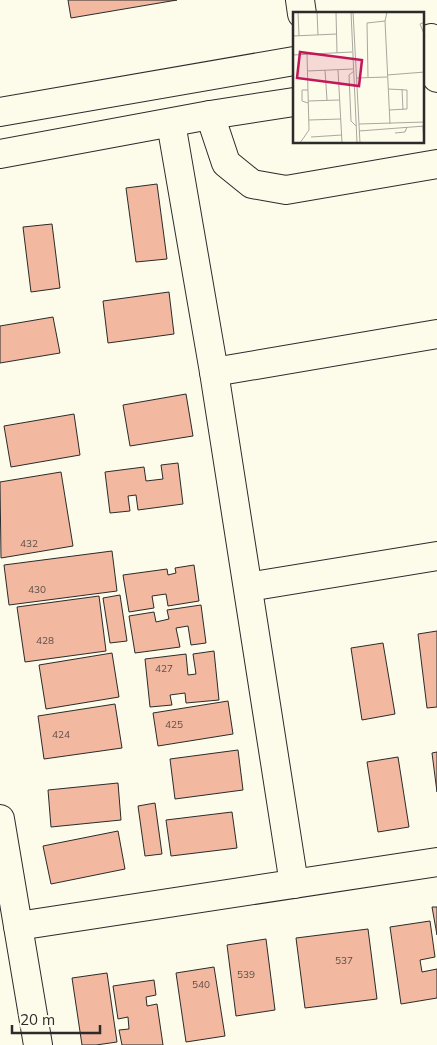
<svg xmlns="http://www.w3.org/2000/svg" width="437" height="1045" viewBox="0 0 437 1045" font-family="Mulish,sans-serif">
<style>
.building{fill:#f2b8a0;stroke:#2b2b2b}
.lines{fill:none;stroke-linecap:round;stroke-linejoin:round}
.minor-casing{stroke:#2b2b2b;stroke-width:30}
.minor{stroke:#fdfbea;stroke-width:28}
.labels{text-anchor:middle;stroke-width:4;stroke-linejoin:round;paint-order:stroke}
.number-label{font-size:10px;fill:#5d4e48}
.inset-road{fill:none;stroke:#a9a89e;stroke-width:1}
.view{fill:#c2185b;fill-opacity:0.15;stroke:#c2185b;stroke-width:2.5}
.inset-edge{fill:none;stroke:#2b2b2b;stroke-width:2.5}
</style>
<rect width="100%" height="100%" fill="#fdfbea"/>
<!-- building -->
<g class="building">
<path d="M68 0H177L71 18Z"/>
<path d="M157 184 167 259 136 262 126 188Z"/>
<path d="M52 224 60 288 31 292 23 227Z"/>
<path d="M169 292 174 334 108 343 103 301Z"/>
<path d="M53 317 60 353 0 363V326Z"/>
<path d="M186 394 193 436 130 446 123 405Z"/>
<path d="M74 414 80 455 11 467 4 426Z"/>
<path d="M178 463 183 504 138 510 136 495 128 496 130 511 110 513 105 472 144 467 146 481 163 479 161 465Z"/>
<path d="M61 472 73 546 1 558 0 482Z"/>
<path d="M112 551 117 591 9 605 4 565Z"/>
<path d="M194 565 199 601 168 606 166 594 152 596 154 608 129 612 123 575 167 569 168 575 176 573 175 568Z"/>
<path d="M120 595 127 641 110 643 103 598Z"/>
<path d="M99 596 106 651 25 662 17 607Z"/>
<path d="M201 605 206 643 191 645 188 626 176 628 180 647 135 653 129 616 154 612 156 622 169 619 167 610Z"/>
<path d="M437 631V707L427 708 418 634Z"/>
<path d="M383 643 395 714 362 720 351 648Z"/>
<path d="M214 651 219 700 186 703 185 693 170 695 172 705 150 707 145 659 186 654 188 675 196 674 193 654Z"/>
<path d="M112 653 119 697 46 709 39 665Z"/>
<path d="M228 701 233 734 158 746 153 713Z"/>
<path d="M115 704 122 748 44 759 38 716Z"/>
<path d="M238 750 243 790 175 799 170 759Z"/>
<path d="M437 752V792L432 753Z"/>
<path d="M398 757 409 827 378 832 367 762Z"/>
<path d="M118 783 121 820 51 827 48 790Z"/>
<path d="M155 803 162 854 145 856 138 806Z"/>
<path d="M232 812 237 848 171 856 166 820Z"/>
<path d="M118 831 125 869 51 884 43 846Z"/>
<path d="M432 907H437V935Z"/>
<path d="M430 921 435 957 420 960 422 972 437 969V998L401 1004 390 927Z"/>
<path d="M368 929 377 999 305 1008 296 938Z"/>
<path d="M266 939 275 1010 236 1016 227 945Z"/>
<path d="M214 967 225 1036 186 1042 176 973Z"/>
<path d="M107 973 117 1042 96 1045H82L72 978Z"/>
<path d="M154 980 156 995 146 997 147 1006 157 1004 163 1045H122L119 1030 129 1029 128 1017 118 1019 113 986Z"/>
</g>
<g class="lines">
<defs>
<g id="minor">
<path d="M300 0 302 14"/>
<path d="M431 38 437 78"/>
<path d="M0 112 294 61"/>
<path d="M210 115 226 163 252 184 286 190 437 164"/>
<path d="M171 123 214 372 294 884"/>
<path d="M0 154 210 115 294 102"/>
<path d="M214 372 437 334"/>
<path d="M248 587 437 556"/>
<path d="M0 819 38 1045"/>
<path d="M18 926 437 862"/>
</g>
</defs>
<!-- minor casing -->
<use href="#minor" class="minor-casing"/>
<!-- minor -->
<use href="#minor" class="minor"/>
</g>
<g class="labels">
<!-- number labels -->
<g class="number-label">
<text x="29" y="547">432</text>
<text x="37" y="593">430</text>
<text x="45" y="644">428</text>
<text x="164" y="672">427</text>
<text x="174" y="728">425</text>
<text x="61" y="738">424</text>
<text x="344" y="964">537</text>
<text x="246" y="978">539</text>
<text x="201" y="988">540</text>
</g>
</g>
<!-- overview -->
<g transform="translate(293 12)">
<rect width="131" height="131" fill="#fdfbea"/>
<path class="inset-road" d="M5 0 6 24M24 0 25 23M43 0 44 41M58 0 64 131M60 0 67 131M94 0 92 9 97 112M132 10 127 12 132 24M0 24 44 22M0 43 59 40M32 58 34 88M45 58 49 131M14 59 60 57M61 59 56 63 58 109 63 114M94 63 132 60M75 65 74 11 92 9M63 66 94 65M95 77 114 78V97L96 98M109 77 110 98M15 78H9V89L15 91M15 89 46 88M16 108 48 107M66 112 132 110M130 114 131 131M66 119 132 114M102 121 112 120 114 115M18 125 49 123M7 131 16 118 14 42"/>
<path class="view" d="M7 40 69 48 66 74 4 66Z"/>
<rect width="131" height="131" class="inset-edge"/>
</g>
<!-- scale -->
<path d="M12 1025v8h88v-8" fill="none" stroke="#2b2b2b" stroke-width="2.5"/>
<text x="20" y="1025" font-size="15" fill="#2b2b2b" stroke="#fdfbea" stroke-width="4" paint-order="stroke">20 m</text>
</svg>
